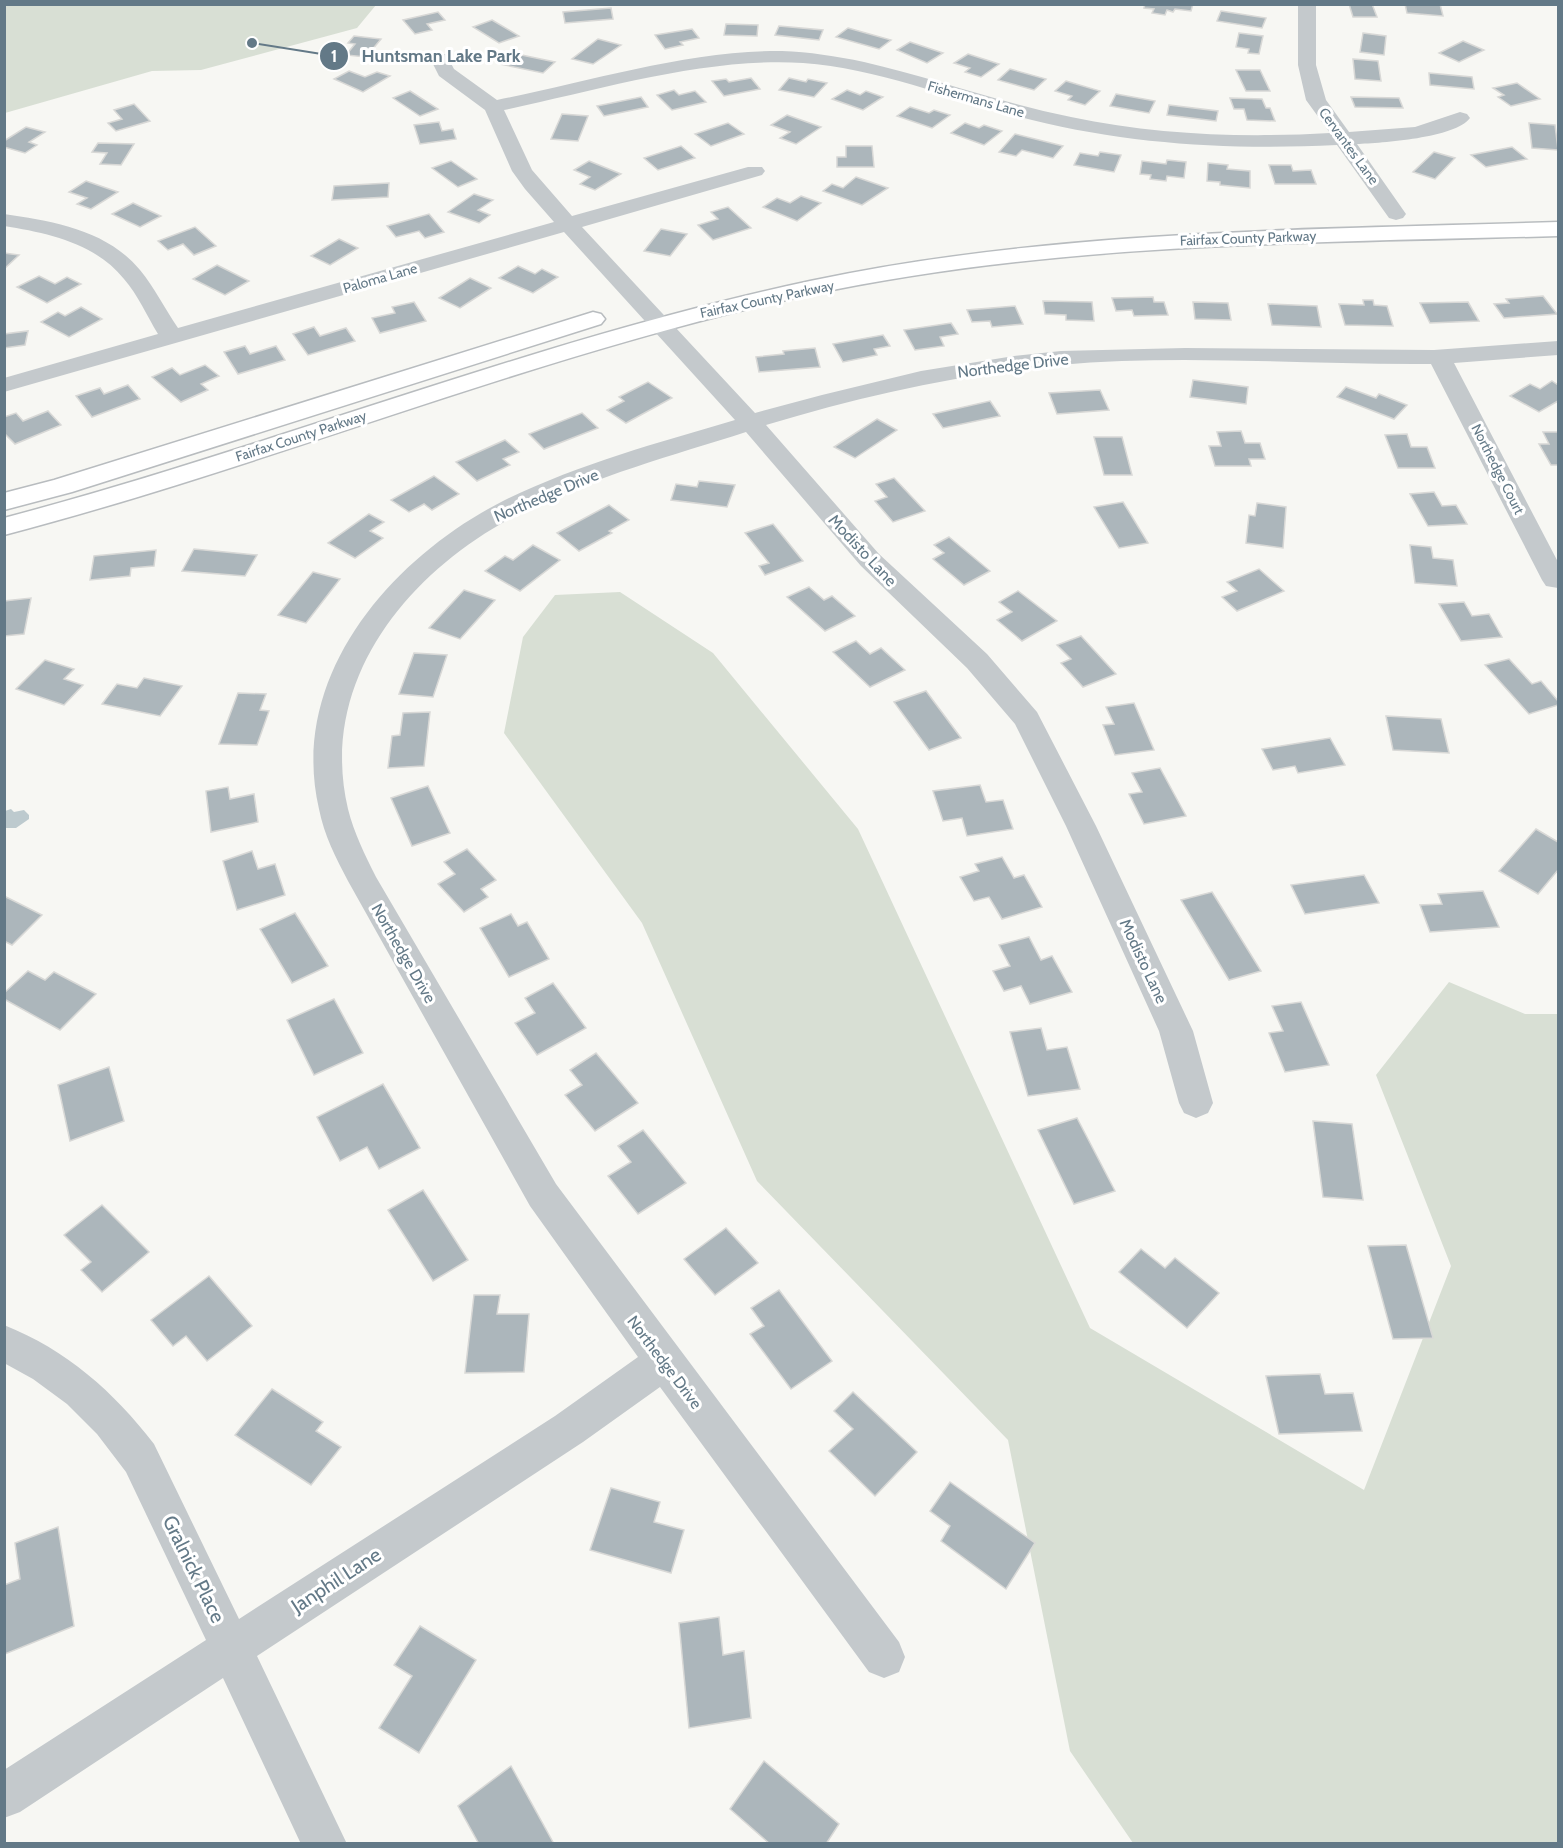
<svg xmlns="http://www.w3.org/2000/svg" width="1563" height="1848" viewBox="0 0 1563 1848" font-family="Cabin,sans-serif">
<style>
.green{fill:#d8dfd4}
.water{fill:#bdcace}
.building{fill:#acb6bb;stroke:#d8d8d6;stroke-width:1.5}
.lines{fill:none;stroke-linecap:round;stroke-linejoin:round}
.highway-casing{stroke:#b8bcbf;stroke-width:3}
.minor{fill:#c4c9cc;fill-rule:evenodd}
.highway{fill:#fff;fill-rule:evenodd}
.labels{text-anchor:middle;stroke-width:6;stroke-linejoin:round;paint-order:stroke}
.far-street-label{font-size:14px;fill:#637987;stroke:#fff}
.street-label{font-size:16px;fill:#637987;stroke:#fff}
.near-street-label{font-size:20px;fill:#637987;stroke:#fff}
.leader{fill:none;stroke:#637987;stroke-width:2}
.callout-dot{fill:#637987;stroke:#fff;stroke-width:2}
.mark-label{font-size:18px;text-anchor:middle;font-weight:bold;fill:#fff}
.callout-label{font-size:18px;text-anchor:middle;font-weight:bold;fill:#637987;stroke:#fff;stroke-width:6;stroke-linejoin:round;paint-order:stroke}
</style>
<rect width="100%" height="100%" fill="#f7f7f3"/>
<!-- green -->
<g class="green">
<path d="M5 4H376V5L357 28 201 70 152 71 5 113Z"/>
<path d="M620 592 713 653 858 829 1090 1328 1364 1490 1451 1266 1376 1075 1449 982 1525 1014H1558V1843H1133L1070 1751 1008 1440 757 1181 642 923 504 733 523 637 555 595Z"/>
</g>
<!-- water -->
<path class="water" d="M11 809 14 812 24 810 29 815V819L16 828H5V811Z"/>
<!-- building -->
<g class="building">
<path d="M1145 4H1193L1191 11 1175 9 1173 12 1167 10 1165 15 1152 13 1154 9 1144 8Z"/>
<path d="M1349 4H1372L1377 17H1353Z"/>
<path d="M1405 4H1440L1443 16 1407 13Z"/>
<path d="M611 8 613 19 565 23 563 12Z"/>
<path d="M1221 11 1266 18 1262 28 1217 21Z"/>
<path d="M438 12 445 20 427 24 432 30 415 34 403 20Z"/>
<path d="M492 20 519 36 499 43 473 27Z"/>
<path d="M726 24 758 25 757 36 724 35Z"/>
<path d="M779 26 823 30 819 40 775 35Z"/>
<path d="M848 28 891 40 879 49 836 37Z"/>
<path d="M692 29 699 38 680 42 683 45 665 49 655 35Z"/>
<path d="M1239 33 1263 36 1259 54 1248 53 1249 49 1236 47Z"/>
<path d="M1363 33 1386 36 1384 55 1360 52Z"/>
<path d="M354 36 381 39 366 57 346 55 355 44 348 43Z"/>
<path d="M598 39 621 45 593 64 572 59Z"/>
<path d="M1463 41 1484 50 1459 62 1439 53Z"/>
<path d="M910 42 943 53 927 63 897 50Z"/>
<path d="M512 53 555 62 543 73 500 64Z"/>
<path d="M968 54 999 64 981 77 965 72 970 68 954 63Z"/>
<path d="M1353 59 1378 61 1381 81 1355 79Z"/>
<path d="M1010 69 1046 79 1034 90 998 80Z"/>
<path d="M1236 70H1260L1270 91H1246Z"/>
<path d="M349 71 365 77 377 72 390 76 363 92 334 79Z"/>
<path d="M1429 73 1472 77 1474 89 1430 85Z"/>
<path d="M751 78 760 89 724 96 712 81 726 79 729 82Z"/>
<path d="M789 78 806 82 808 79 827 83 814 97 779 90Z"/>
<path d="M1066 81 1100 91 1085 105 1068 100 1072 96 1055 91Z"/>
<path d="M1517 83 1540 99 1511 106 1498 97 1504 95 1493 88Z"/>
<path d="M674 90 679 95 695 91 706 102 672 110 657 95Z"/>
<path d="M847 90 860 95 866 91 883 97 863 110 832 99Z"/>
<path d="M410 91 438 109 420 116 393 98Z"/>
<path d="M1116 94 1155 101 1149 113 1110 106Z"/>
<path d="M641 97 648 107 604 116 597 106Z"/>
<path d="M1351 97 1399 98 1403 108 1355 107Z"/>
<path d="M1230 98 1262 99 1266 108H1270L1275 121 1247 120 1244 109H1234Z"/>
<path d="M134 104 150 121 116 131 108 123 122 119 114 110Z"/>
<path d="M1169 105 1218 111 1216 121 1167 115Z"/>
<path d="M910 107 929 113 934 110 950 115 932 128 897 116Z"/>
<path d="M562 114 588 116 578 141 551 139Z"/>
<path d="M787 115 821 127 796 144 780 138 790 132 771 125Z"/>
<path d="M439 122 442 131 453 129 456 139 420 144 414 125Z"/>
<path d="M728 123 744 134 711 146 695 134Z"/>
<path d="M965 123 979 128 984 125 1002 131 984 145 951 133Z"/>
<path d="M1529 123 1555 125 1558 150 1532 148Z"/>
<path d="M26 127 45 132 29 142 37 145 25 153 4 147V141Z"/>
<path d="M1015 134 1063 146 1053 158 1022 150 1016 156 999 152Z"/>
<path d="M98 143 134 144 121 165 100 164 107 153 92 152Z"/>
<path d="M681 146 695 158 658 170 644 158Z"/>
<path d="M846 146H872L874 167H837V157H846Z"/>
<path d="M1512 147 1527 159 1486 167 1471 155Z"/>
<path d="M1100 152 1121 155 1114 172 1074 165 1080 153 1098 156Z"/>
<path d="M1434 152 1455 158 1435 179 1413 172Z"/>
<path d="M1167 160 1186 162 1184 178 1167 176 1166 181 1150 179 1151 175 1140 174 1142 161 1166 164Z"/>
<path d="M451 161 477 179 458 187 432 168Z"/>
<path d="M589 161 621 174 595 190 580 184 590 177 574 170Z"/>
<path d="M1208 163 1228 165 1227 169 1250 171V188L1220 185V182L1207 181Z"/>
<path d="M1269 165H1291L1293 171 1311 170 1316 184H1275Z"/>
<path d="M856 177 888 188 862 205 823 191 832 184 843 188Z"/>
<path d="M86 181 118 192 91 209 77 204 87 198 69 192Z"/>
<path d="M389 183 388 197 332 200 334 186Z"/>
<path d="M474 194 493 200 478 210 490 215 479 223 448 212Z"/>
<path d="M801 196 821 203 797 221 763 207 777 198 790 203Z"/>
<path d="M133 203 161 216 140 227 112 214Z"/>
<path d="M728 207 751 228 713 240 698 225 718 219 711 212Z"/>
<path d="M429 214 444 232 425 238 419 231 396 237 387 226Z"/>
<path d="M195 227 216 246 194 255 183 244 168 250 158 241Z"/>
<path d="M661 229 687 234 670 256 644 251Z"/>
<path d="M339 239 358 248 330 265 311 256Z"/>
<path d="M4 253 19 255 4 269Z"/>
<path d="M217 265 249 281 225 295 193 279Z"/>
<path d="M518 266 535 274 542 269 558 277 533 293 499 278Z"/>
<path d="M39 276 55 284 67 277 81 284 47 303 17 287Z"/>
<path d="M470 278 491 288 460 308 439 298Z"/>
<path d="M1543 296 1557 314 1504 318 1494 304 1509 303 1506 299Z"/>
<path d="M1153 297 1154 302H1164L1168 315 1134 316 1132 310 1116 311 1112 298Z"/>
<path d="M1363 300H1373L1374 305 1387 306 1393 326 1345 325 1339 304 1364 305Z"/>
<path d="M1043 301 1092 302 1094 321 1066 320V315L1045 314Z"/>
<path d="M414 302 426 321 380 333 372 318 395 313 392 307Z"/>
<path d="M1193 302 1228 303 1231 320 1195 319Z"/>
<path d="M1468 302 1479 321 1430 323 1420 303Z"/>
<path d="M1268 304 1317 306 1321 327 1272 325Z"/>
<path d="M1015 306 1023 324 992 327 990 321 972 322 967 310Z"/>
<path d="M81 307 102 319 69 337 41 322 58 312 65 316Z"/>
<path d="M951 323 958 334 940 337 944 346 915 350 904 330Z"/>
<path d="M314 327 320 336 346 328 355 341 308 355 293 334Z"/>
<path d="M28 331 25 345 4 348V334Z"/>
<path d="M883 335 890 346 874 349 877 355 843 362 833 344Z"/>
<path d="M245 346 250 354 276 346 285 360 238 374 224 352Z"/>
<path d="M815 348 820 367 759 372 756 357 784 354 783 351Z"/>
<path d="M205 365 219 376 201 384 208 390 181 402 152 377 172 368 180 375Z"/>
<path d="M1193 380 1248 387 1246 404 1190 397Z"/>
<path d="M1552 381 1558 385V401L1539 412 1510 396 1530 384 1540 389Z"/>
<path d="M648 382 672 398 626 423 607 410 624 401 619 397Z"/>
<path d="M128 385 140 399 92 417 76 396 100 388 104 394Z"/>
<path d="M1346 387 1376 398 1379 394 1407 405 1394 419 1337 397Z"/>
<path d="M1100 390 1109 410 1057 414 1049 393Z"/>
<path d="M990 401 1000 416 943 428 933 414Z"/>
<path d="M48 411 61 425 15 444 4 433V417L16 413 23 421Z"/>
<path d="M582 413 598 428 544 449 529 434Z"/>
<path d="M877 419 897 430 855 458 834 447Z"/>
<path d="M1241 431 1245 443H1260L1265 459H1249L1251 466H1215L1209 446H1221L1217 432Z"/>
<path d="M1543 432H1558V465H1551L1539 444H1549Z"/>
<path d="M1407 434 1411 447H1427L1435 468H1398L1385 435Z"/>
<path d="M1094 437H1122L1132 475H1104Z"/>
<path d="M505 440 519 452 503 459 510 465 477 481 456 462Z"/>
<path d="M434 476 459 494 432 510 424 504 409 512 391 500Z"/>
<path d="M894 478 925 511 893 522 875 501 887 497 876 484Z"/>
<path d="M699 481 735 485 727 507 671 500 676 484 697 487Z"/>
<path d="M1434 492 1442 506 1456 505 1467 524 1428 526 1410 494Z"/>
<path d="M1123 502 1148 543 1119 548 1094 507Z"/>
<path d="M1257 503 1286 507 1283 548 1246 543 1249 515 1255 516Z"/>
<path d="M609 505 629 520 609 531 612 533 579 551 557 533Z"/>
<path d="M369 514 384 522 370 531 383 538 355 558 328 543Z"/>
<path d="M773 524 803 561 765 575 759 566 769 563 745 533Z"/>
<path d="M949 537 990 571 964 585 933 559 944 553 934 545Z"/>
<path d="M533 545 560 560 520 591 485 571 505 556 513 560Z"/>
<path d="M1410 545 1431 547 1433 558 1453 560 1457 586 1415 583Z"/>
<path d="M194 549 257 555 245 576 182 571Z"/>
<path d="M156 550 154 566 131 568 130 576 90 580 94 556Z"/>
<path d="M1259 569 1284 591 1237 611 1222 597 1237 591 1227 582Z"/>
<path d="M313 572 340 579 306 623 278 615Z"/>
<path d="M809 587 824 600 832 596 855 616 825 631 787 597Z"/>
<path d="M464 590 495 600 460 639 429 628Z"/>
<path d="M1018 591 1057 621 1022 641 997 620 1012 612 999 602Z"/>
<path d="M31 598 24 634 4 636V601Z"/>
<path d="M1464 602 1472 616 1489 614 1502 637 1461 641 1439 604Z"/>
<path d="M1081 636 1116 674 1083 687 1061 663 1071 659 1057 645Z"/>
<path d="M856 641 870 654 881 648 905 670 870 687 833 652Z"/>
<path d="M414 653 447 655 433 697 399 694Z"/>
<path d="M1509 659 1532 684 1541 681 1558 701V705L1529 714 1485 665Z"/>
<path d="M45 660 74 669 64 679 83 685 64 705 16 689Z"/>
<path d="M144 678 182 686 160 716 102 704 117 684 137 688Z"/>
<path d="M926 691 961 738 929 750 894 702Z"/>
<path d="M238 693 266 694 260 710 269 711 257 745 219 744Z"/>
<path d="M1134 703 1154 750 1115 755 1103 725 1114 724 1106 707Z"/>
<path d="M430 712 424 766 388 768 392 736 400 735 403 713Z"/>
<path d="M1386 716 1441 719 1449 753 1393 750Z"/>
<path d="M1330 738 1345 765 1298 773 1295 766 1273 770 1262 749Z"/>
<path d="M1160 768 1186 816 1144 824 1129 794 1142 792 1132 773Z"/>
<path d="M980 785 986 802 1003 800 1013 829 967 836 962 818 943 821 933 791Z"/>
<path d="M428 786 450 833 412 846 391 798Z"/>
<path d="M228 787 230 799 254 794 258 822 211 832 206 791Z"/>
<path d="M1536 829 1558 842V870L1538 894 1499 871Z"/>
<path d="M467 849 496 880 481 889 488 897 464 912 438 884 455 874 444 862Z"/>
<path d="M252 851 258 869 275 864 285 895 237 910 223 861Z"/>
<path d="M1002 857 1014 878 1024 875 1042 907 1002 919 989 897 974 901 960 877 979 871 975 864Z"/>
<path d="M1364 875 1379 903 1305 914 1291 885Z"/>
<path d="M1483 891 1499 927 1430 932 1420 905 1442 904 1438 894Z"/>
<path d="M1212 892 1261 971 1229 980 1181 900Z"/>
<path d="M4 896 42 915 12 945 4 941Z"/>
<path d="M295 913 328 966 292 983 260 929Z"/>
<path d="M511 914 518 926 527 922 549 959 509 977 480 928Z"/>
<path d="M1029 937 1041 960 1052 956 1072 992 1030 1004 1021 986 1004 991 993 971 1010 966 999 945Z"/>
<path d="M28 971 45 980 54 972 96 994 60 1030 4 999V993Z"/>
<path d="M553 983 586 1028 537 1055 515 1023 535 1013 525 998Z"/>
<path d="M334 999 363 1053 314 1075 287 1020Z"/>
<path d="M1301 1002 1329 1065 1285 1072 1269 1033 1283 1031 1272 1006Z"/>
<path d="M1041 1028 1047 1050 1067 1047 1080 1089 1028 1096 1010 1032Z"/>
<path d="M596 1053 638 1103 595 1131 565 1095 582 1085 570 1070Z"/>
<path d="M109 1067 124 1121 70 1141 58 1085Z"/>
<path d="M383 1084 420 1148 379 1169 367 1147 340 1161 317 1117Z"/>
<path d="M1077 1118 1115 1191 1074 1204 1038 1130Z"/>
<path d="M1313 1121 1352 1124 1363 1200 1323 1197Z"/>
<path d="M643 1130 686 1183 638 1214 608 1176 631 1162 618 1146Z"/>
<path d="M423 1190 468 1260 433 1281 388 1210Z"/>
<path d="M102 1205 149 1252 102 1292 81 1270 91 1262 64 1235Z"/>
<path d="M726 1228 758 1263 715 1295 684 1259Z"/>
<path d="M1406 1245 1433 1338 1393 1339 1368 1246Z"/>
<path d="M1141 1249 1165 1268 1175 1258 1219 1293 1187 1328 1119 1272Z"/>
<path d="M209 1276 252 1326 207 1361 186 1336 173 1346 151 1320Z"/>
<path d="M779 1290 832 1361 791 1389 750 1334 764 1326 751 1308Z"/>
<path d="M474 1295H500L497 1314H529L524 1372 465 1373Z"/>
<path d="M1320 1374 1325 1394 1353 1393 1362 1431 1279 1434 1266 1376Z"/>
<path d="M272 1389 323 1422 316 1431 341 1447 311 1485 235 1435Z"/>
<path d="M853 1392 917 1452 875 1496 829 1451 853 1429 834 1411Z"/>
<path d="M950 1482 1035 1543 1006 1589 941 1541 950 1526 930 1511Z"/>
<path d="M611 1488 660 1502 654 1522 684 1530 671 1573 590 1550Z"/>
<path d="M58 1527 74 1626 5 1654 4 1585 20 1579 15 1543Z"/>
<path d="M719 1617 723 1655 744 1651 751 1718 689 1728 679 1623Z"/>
<path d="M420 1626 476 1660 419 1753 379 1728 412 1676 394 1665Z"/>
<path d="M764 1761 839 1824 826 1844H770L730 1809Z"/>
<path d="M511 1766 554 1844H479L458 1806Z"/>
</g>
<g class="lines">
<defs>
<g id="highway">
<path d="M1558 222V236C1307 243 1056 242 809 295 535 354 275 464 4 535V518C275 446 535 340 810 281 1056 229 1307 230 1558 222Z"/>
<path d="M593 312 601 314 605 319 601 324 72 492 4 510V493L54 480Z"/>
</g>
</defs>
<!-- highway casing -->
<use href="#highway" class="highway-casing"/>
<!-- minor -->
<path class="minor" d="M1298 4H1316V65L1326 100 1349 132 1415 127 1460 112 1467 114 1470 118C1456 138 1381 143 1357 144L1406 214 1403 218 1396 220 1389 218 1337 145C1234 150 1133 145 1032 120 956 101 882 69 803 63 705 57 600 90 504 110L532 170 572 216 748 167H762L765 171 762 175 582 227 755 413 822 395 921 371 1014 356 1061 351 1185 348 1434 350 1558 341V355L1454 363 1558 562V588L1546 586 1542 580 1431 364C1307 365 1182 354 1059 365 959 374 862 396 766 425L879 554 987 654 1037 712 1096 826 1193 1031 1213 1103 1208 1113 1196 1118 1184 1113 1179 1103 1159 1031 1066 826 1015 724 967 668 861 566 746 432C671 456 593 477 523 512 412 567 317 678 348 809 354 833 365 855 376 877L556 1184 899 1642 905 1657 899 1672 884 1678 869 1672 660 1387 583 1442 257 1656 347 1844H301L223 1678 20 1812 4 1818V1770L206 1640 126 1472 97 1434 67 1404 33 1379 4 1363V1325C67 1350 114 1392 154 1444L239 1619 555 1416 638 1357 530 1206 348 881C336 858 324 835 319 809 288 676 391 558 503 501 576 465 657 443 735 420L564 232 4 392V378L158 334C147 316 138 295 124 279 95 243 48 233 4 226V214C53 221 107 230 140 270 154 287 165 309 178 328L554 222 525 189 512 171 485 110 439 76 430 58 432 54H446L454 69 497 100C587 82 689 50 782 51 809 52 836 56 864 62 933 78 1001 103 1071 117 1156 135 1243 138 1330 133L1306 100 1298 65Z"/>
<!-- highway -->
<use href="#highway" class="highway"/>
</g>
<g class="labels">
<!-- far-street labels -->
<g class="far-street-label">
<text transform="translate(976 99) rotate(16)" y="5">Fishermans Lane</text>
<text transform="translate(1349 146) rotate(54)" y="5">Cervantes Lane</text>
<text transform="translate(1248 238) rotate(-2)" y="5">Fairfax County Parkway</text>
<text transform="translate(380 278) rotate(-16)" y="5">Paloma Lane</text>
<text transform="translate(767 299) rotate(-12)" y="5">Fairfax County Parkway</text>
<text transform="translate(301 436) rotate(-18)" y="5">Fairfax County Parkway</text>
<text transform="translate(1498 469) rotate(63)" y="5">Northedge Court</text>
</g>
<!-- street labels -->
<g class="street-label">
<text transform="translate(1013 365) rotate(-7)" y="6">Northedge Drive</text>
<text transform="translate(546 495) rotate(-23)" y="6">Northedge Drive</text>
<text transform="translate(863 550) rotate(47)" y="6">Modisto Lane</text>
<text transform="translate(404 953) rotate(60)" y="6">Northedge Drive</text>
<text transform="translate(1144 961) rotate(65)" y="6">Modisto Lane</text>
<text transform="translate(665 1362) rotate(53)" y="6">Northedge Drive</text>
</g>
<!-- near-street labels -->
<g class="near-street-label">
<text transform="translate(194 1569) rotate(64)" y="7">Gralnick Place</text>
<text transform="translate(336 1580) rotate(-33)" y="7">Janphil Lane</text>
</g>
</g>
<!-- callouts -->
<path class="leader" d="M252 43L334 56"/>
<g class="callout-dot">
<circle cx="252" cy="43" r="6"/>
<circle cx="334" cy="56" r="15"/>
</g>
<g class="mark-label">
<text x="334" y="62">1</text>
</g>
<g class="callout-label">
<text x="441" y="62">Huntsman Lake Park</text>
</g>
<!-- border -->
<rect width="1563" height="1848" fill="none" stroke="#637987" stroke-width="12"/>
</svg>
